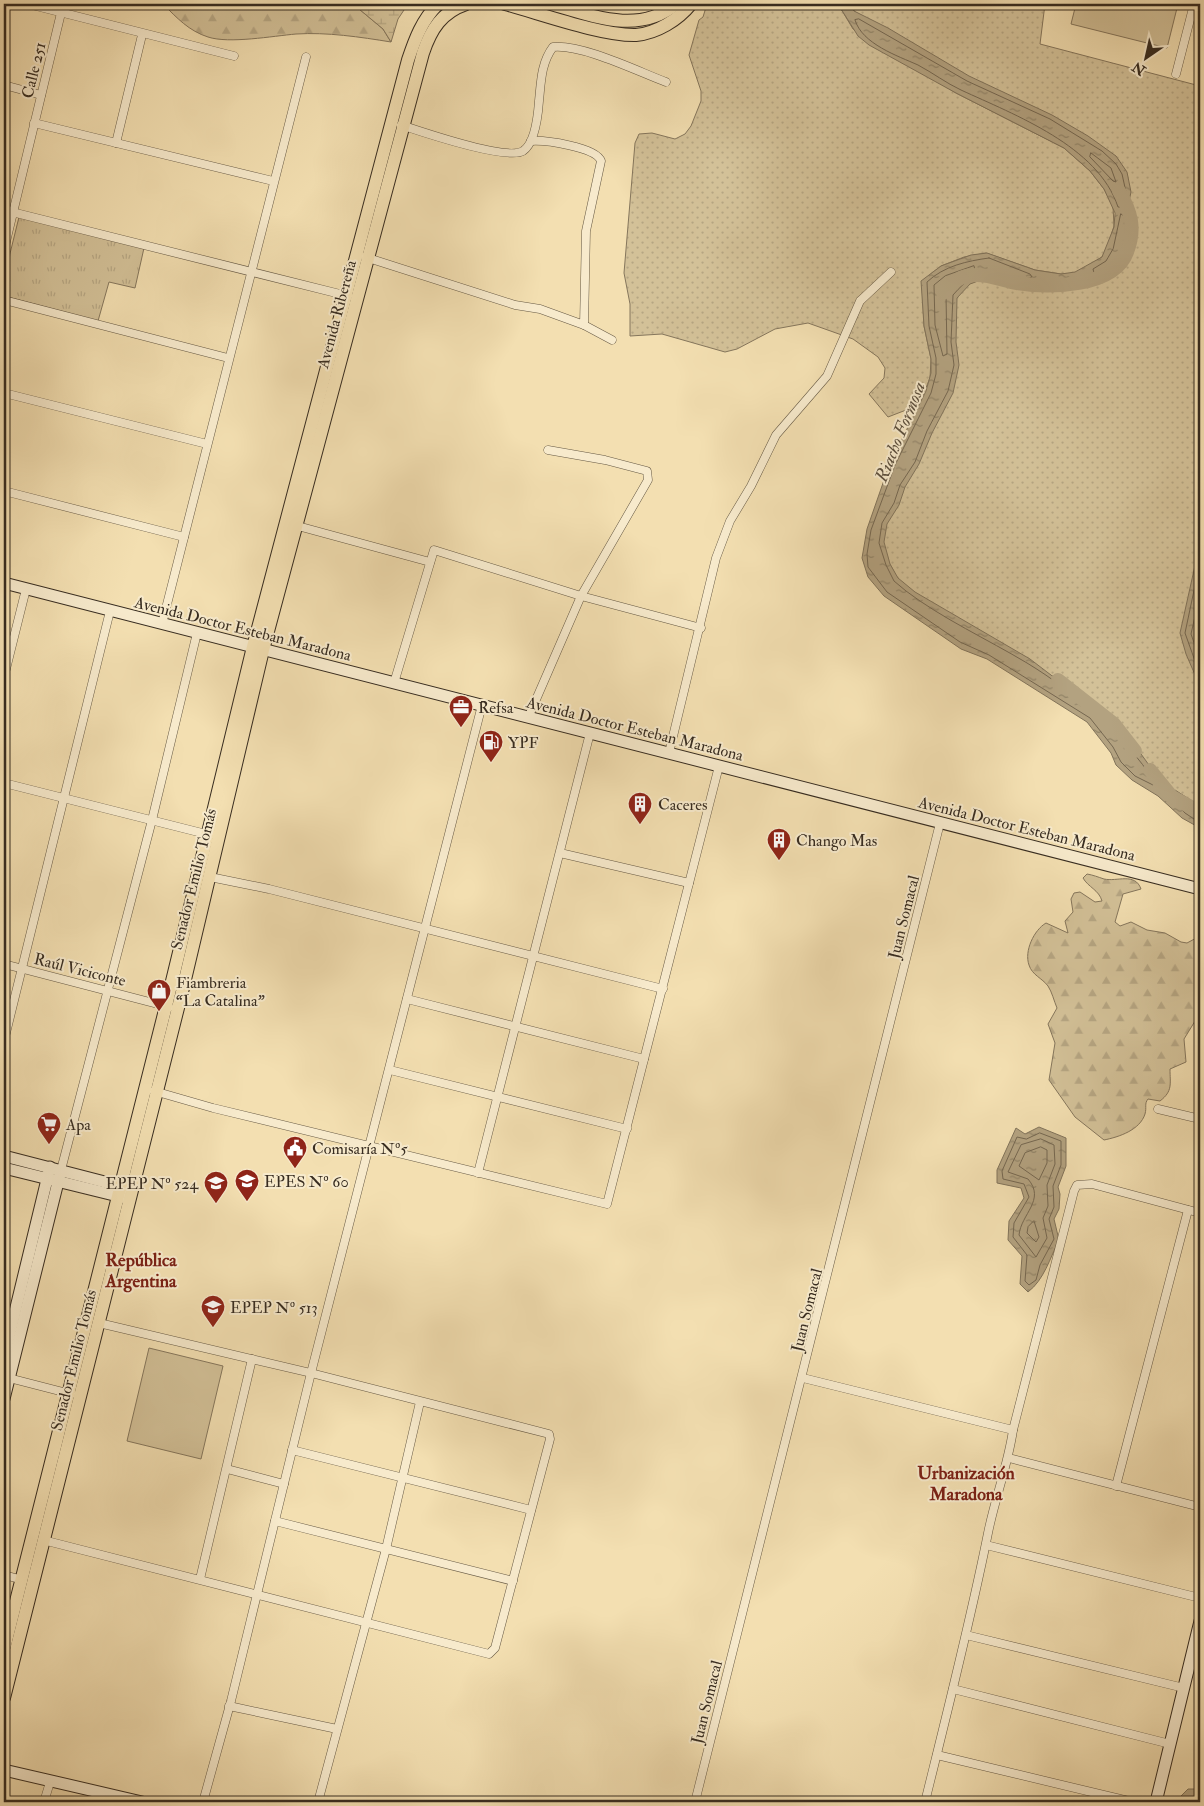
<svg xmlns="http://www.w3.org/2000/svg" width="1204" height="1806" viewBox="0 0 1204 1806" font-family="'IM FELL Double Pica',serif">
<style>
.grass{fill:url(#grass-dots);stroke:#85765c}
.forest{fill:url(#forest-firs);stroke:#85765c}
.wetland{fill:url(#wetland-marsh);stroke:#85765c}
.park{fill:url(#park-tufts);stroke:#85765c}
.pitch{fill:#d3c198;stroke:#85765c}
.water{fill:url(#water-ripples);stroke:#81735a}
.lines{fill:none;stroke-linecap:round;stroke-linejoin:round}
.shore{stroke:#756750;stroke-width:1}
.river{stroke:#b3a280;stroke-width:14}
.minor-casing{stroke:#665944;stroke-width:9}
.secondary-casing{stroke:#372c20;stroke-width:13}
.primary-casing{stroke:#372c20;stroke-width:14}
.minor{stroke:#f7eacc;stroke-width:8}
.secondary{stroke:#f7eacc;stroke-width:11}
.primary{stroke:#f3dfb1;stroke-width:12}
.labels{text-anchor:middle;stroke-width:4;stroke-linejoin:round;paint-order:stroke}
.street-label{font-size:16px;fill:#372c20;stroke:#f7eacc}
.poi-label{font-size:16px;fill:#372c20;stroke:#f7eacc;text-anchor:start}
.water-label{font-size:18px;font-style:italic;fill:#5c4f3d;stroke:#f7eacc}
.neighbourhood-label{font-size:18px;font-weight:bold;fill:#7a1f14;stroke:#f7eacc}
</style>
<defs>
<pattern id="grass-dots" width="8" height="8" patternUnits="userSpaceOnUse" patternTransform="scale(1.25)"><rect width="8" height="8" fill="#d3c198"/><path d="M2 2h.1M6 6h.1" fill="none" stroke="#b6a683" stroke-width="1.8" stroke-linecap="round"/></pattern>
<pattern id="forest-firs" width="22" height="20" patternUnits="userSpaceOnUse" patternTransform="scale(1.25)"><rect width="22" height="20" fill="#d3c198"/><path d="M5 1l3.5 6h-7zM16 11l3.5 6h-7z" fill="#b6a683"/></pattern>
<pattern id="wetland-marsh" width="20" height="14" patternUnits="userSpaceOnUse" patternTransform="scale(1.25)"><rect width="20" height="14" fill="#d3c198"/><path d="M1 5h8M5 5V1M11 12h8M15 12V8" fill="none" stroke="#b6a683"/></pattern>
<pattern id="park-tufts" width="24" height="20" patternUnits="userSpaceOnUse" patternTransform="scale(1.25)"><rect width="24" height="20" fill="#d3c198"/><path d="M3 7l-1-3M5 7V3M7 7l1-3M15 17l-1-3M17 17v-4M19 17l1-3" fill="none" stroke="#b6a683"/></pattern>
<pattern id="water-ripples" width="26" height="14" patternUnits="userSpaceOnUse" patternTransform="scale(1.25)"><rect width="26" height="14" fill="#b3a280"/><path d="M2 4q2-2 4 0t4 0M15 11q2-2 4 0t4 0" fill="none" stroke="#928468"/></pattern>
</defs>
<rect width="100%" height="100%" fill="#f3dfb1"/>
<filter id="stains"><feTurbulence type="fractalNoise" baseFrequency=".004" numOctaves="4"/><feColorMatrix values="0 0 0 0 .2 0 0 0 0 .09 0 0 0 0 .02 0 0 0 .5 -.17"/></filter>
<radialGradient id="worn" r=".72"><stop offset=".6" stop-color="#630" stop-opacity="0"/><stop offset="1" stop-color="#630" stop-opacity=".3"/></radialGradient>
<!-- grass -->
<g class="grass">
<path d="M707 4H838L853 29 956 93 1064 148 1090 171 1104 189 1113 206 1114 226 1108 246 1102 257 1078 273 1061 274 1035 270 986 253 964 257 941 266 922 281 924 326 931 359 930 378 919 405 888 417 869 394 884 378 885 368 878 357 853 339 808 323 775 329 737 349 725 352 662 334 630 336V304L624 273 635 143 639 134 652 133 675 139 685 134 691 126 701 101V91L689 55 699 20 703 17Z"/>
<path d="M850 4H1045L1040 44 1200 86V812L1172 797 1114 724 1063 682 906 594 878 542 925 431 937 319 975 275C1026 285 1082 296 1126 263L1107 169 854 11Z"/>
</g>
<!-- forest -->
<g class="forest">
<path d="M163 4H353L383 29 391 42C360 37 327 32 296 34 273 36 229 44 208 37 189 31 177 18 163 4Z"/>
<path d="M1087 874C1093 875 1098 877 1104 879 1117 882 1135 872 1141 889L1123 894 1115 922 1120 926 1131 922 1147 930 1165 933 1181 942 1187 943 1200 936V1013L1184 1039 1186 1062 1170 1069C1170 1084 1173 1091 1160 1101L1148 1099C1144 1104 1147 1107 1145 1114 1140 1130 1119 1137 1104 1140L1075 1117 1049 1080 1055 1043 1048 1024 1057 1008C1054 1001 1052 992 1048 986 1042 978 1032 975 1029 965 1024 951 1034 930 1046 923L1068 933 1065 921 1073 912 1071 899 1074 893 1080 892 1095 902 1102 901C1099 890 1088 887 1083 878Z"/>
</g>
<!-- wetland -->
<path class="wetland" d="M353 4H408L398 19 391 42 383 29Z"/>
<!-- park -->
<path class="park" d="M19 217 144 248 135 288 109 282 98 321 4 296V278Z"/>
<!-- pitch -->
<g class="pitch">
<path d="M1076 4H1178L1167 48 1071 24Z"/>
<path d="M149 1348 223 1366 201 1459 127 1441Z"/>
</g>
<!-- water -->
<g class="water">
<path d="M838 4H850L854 11 888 28 969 76 1052 115 1088 136 1116 156 1127 172 1131 192 1128 206 1133 237 1132 252 1126 263 1119 269 1076 285 1015 284 986 278 970 284 957 298 956 342 959 365 953 393 932 433 919 464 905 487 899 505 887 524 884 542 890 564 898 578 915 592 1030 659 1098 711 1136 747 1172 797 1175 790 1200 806V828L1182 818 1158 796 1132 780 1116 765 1111 753 1087 722 987 659 961 649 884 596 868 577 862 558 867 529 890 463 926 391 931 373V359L924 326 921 281 941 266 971 255 987 253 1035 270 1061 274 1075 272 1102 257 1114 227 1115 213 1104 189 1090 171 1064 148 956 93 869 45 858 36Z"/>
<path d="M1200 376V441C1192 419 1194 399 1200 376Z"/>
<path d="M1200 543V684H1199L1186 654 1180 633Z"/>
<path d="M1039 1127 1066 1138V1166L1058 1187 1060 1194 1059 1209 1054 1219 1059 1240C1050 1258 1044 1280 1028 1292L1020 1284 1022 1256 1008 1240 1009 1221 1024 1198 1021 1188 997 1183V1170L1016 1128 1025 1134Z"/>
<path d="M1188 1789H1200V1802H1181V1796Z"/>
</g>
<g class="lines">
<!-- shore -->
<g class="shore">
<path d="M859 19 967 81 1050 119 1102 151 1116 164 1122 174 1126 192 1122 207H1118C1098 146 1015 115 961 90 946 83 933 73 918 65 898 56 862 44 855 20Z"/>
<path d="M1091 153 1111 168 1116 182 1113 181 1090 157Z"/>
<path d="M1121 214 1124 216C1130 246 1131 267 1094 273L1093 269 1106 261 1113 249Z"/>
<path d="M989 258 1030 274 1032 277C1028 279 1025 278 1020 278 986 278 982 262 953 295L951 342 954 365 948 391 927 431 915 462 900 485 894 503 882 523 879 543 886 565 894 581 906 591C943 619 987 639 1027 663 1075 692 1124 735 1155 782L1153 785 1135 776 1121 762 1113 747 1090 718 989 655 960 642 887 592 868 567 867 554 871 530 895 465 931 393 936 374V358L929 326 927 282C944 266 967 261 989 258Z"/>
<path d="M974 266 975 270 963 276 946 295 947 354 943 356 935 325 934 285 945 276Z"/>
<path d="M1200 562 1185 633 1200 675"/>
<path d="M1200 594 1191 634 1200 660"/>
<path d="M1200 810 1179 799 1174 801 1185 813 1200 823"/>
<path d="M1040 1133 1061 1141V1165L1053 1186 1054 1207 1049 1219 1054 1239 1040 1265 1036 1280 1029 1285 1025 1281 1027 1255 1013 1237 1014 1223 1029 1197 1024 1184 1003 1179 1002 1171 1017 1137 1026 1139Z"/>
<path d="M1041 1139 1054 1145 1055 1164 1047 1185 1048 1206 1043 1218 1047 1238 1036 1257 1019 1235C1021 1214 1046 1200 1028 1179L1008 1172 1021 1145Z"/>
<path d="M1041 1147 1047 1150V1163L1039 1180 1019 1166 1025 1153Z"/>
<path d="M1034 1221 1039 1237 1036 1242 1027 1233 1028 1227Z"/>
</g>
<!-- river -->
<g class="river">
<path d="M943 293C952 282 961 275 975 275 989 274 1004 281 1017 283 1048 288 1114 288 1127 252 1136 229 1131 211 1119 191"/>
<path d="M1058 680 1114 724 1135 751"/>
<path d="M1150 770 1172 797 1200 812"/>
</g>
<defs>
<g id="minor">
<path d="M28 4 234 56"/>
<path d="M1176 74 1194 4"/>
<path d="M4 85 41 95"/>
<path d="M34 123 273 181"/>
<path d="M401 125C422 132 507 161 523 151 535 143 538 115 539 101 541 82 541 63 553 47 582 44 637 71 666 82"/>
<path d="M116 143 142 35"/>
<path d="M4 210 348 296"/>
<path d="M4 250 61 13"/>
<path d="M365 257 515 305 540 309 584 325 586 231 601 161C596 147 545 140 531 141"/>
<path d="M4 300 228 358"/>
<path d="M584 325 612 340"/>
<path d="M4 393 207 444"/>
<path d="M4 491 184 537"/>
<path d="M294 525 430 562"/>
<path d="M162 624 306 57"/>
<path d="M4 677 26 589"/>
<path d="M394 683 434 550 581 596 701 628"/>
<path d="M528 718 581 596 648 480 647 471 605 460 548 450"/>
<path d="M669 753 716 558 730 521 751 486 776 435 827 376 860 301 891 272"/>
<path d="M4 783 210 835"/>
<path d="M560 853 689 883"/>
<path d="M210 877 269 889 663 989"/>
<path d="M4 964 169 1007"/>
<path d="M407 999 644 1059"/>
<path d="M4 1041 110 611"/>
<path d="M390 1070 627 1129"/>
<path d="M154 1091 213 1108 607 1204 719 766"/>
<path d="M1158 1109 1200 1119"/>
<path d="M61 1170 152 820 197 633"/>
<path d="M478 1173 590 733"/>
<path d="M5 1377 71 1394"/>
<path d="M803 1378 1013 1430"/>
<path d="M292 1450 531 1510"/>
<path d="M1009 1458 1200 1507"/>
<path d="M227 1469 284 1484"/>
<path d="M1116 1486 1188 1210"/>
<path d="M275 1521 513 1581"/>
<path d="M43 1540 489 1654 495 1648 550 1439 549 1434 311 1373 99 1323"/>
<path d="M986 1545 1200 1598"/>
<path d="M4 1575 23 1580"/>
<path d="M200 1579 252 1359"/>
<path d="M966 1635 1184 1688"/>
<path d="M953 1689 1170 1744"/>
<path d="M229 1706 337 1729"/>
<path d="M937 1755 1133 1802"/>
<path d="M44 1802 50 1782"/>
<path d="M203 1802 231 1701 311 1373 482 705"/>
<path d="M318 1802 386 1549 420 1402"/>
<path d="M695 1802 940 823"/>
<path d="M925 1802C947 1713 970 1623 988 1533 995 1498 1008 1465 1013 1430L1074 1191 1077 1185 1092 1184 1200 1213"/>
</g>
<g id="secondary">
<path d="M4 583 1200 889"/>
<path d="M4 1156 128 1188"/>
<path d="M4 1168 126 1198"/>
<path d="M4 1357 50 1167"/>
<path d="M4 1399 61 1170"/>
<path d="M4 1770 142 1802"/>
<path d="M1156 1802 1200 1621"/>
</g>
<g id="primary">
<path d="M505 4C539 13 602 36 636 35 657 33 678 20 691 4"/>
<path d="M551 4C593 16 639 35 676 4"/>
<path d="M4 1649 166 1006 253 647 408 60C415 39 422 20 438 4"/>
<path d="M4 1698 183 988 263 650 423 53C431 29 442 12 466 4"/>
</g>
</defs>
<!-- minor casing -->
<use href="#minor" class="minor-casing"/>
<!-- secondary casing -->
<use href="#secondary" class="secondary-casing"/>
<!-- primary casing -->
<use href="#primary" class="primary-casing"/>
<!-- minor -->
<use href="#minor" class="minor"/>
<!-- secondary -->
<use href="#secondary" class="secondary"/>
<!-- primary -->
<use href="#primary" class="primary"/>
</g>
<!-- icons -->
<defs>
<symbol id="office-pin" viewBox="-11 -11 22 30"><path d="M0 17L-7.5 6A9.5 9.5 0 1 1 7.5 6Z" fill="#8f2418" stroke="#f7eacc"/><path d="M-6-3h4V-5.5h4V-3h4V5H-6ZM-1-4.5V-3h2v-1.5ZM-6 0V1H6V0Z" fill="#fff"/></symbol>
<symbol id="fuel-pin" viewBox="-11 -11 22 30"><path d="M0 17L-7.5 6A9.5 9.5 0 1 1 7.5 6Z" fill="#8f2418" stroke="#f7eacc"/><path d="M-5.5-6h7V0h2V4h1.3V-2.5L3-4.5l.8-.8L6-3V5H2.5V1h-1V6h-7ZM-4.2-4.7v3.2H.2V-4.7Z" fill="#fff"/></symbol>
<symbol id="building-pin" viewBox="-11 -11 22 30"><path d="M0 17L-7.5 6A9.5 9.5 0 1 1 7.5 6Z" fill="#8f2418" stroke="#f7eacc"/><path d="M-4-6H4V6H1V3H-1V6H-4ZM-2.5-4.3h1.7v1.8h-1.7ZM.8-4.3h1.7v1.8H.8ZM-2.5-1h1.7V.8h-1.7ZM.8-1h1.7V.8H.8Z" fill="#fff"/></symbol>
<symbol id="shop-pin" viewBox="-11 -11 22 30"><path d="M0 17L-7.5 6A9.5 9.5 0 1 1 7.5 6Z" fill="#8f2418" stroke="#f7eacc"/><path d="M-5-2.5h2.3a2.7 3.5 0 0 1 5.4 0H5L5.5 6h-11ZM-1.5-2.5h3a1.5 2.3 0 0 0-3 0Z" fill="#fff"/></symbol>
<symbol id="supermarket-pin" viewBox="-11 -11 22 30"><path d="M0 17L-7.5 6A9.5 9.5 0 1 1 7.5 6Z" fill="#8f2418" stroke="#f7eacc"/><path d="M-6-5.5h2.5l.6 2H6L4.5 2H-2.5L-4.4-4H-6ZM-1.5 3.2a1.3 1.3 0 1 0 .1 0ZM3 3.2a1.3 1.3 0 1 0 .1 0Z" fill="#fff"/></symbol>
<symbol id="civic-pin" viewBox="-11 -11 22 30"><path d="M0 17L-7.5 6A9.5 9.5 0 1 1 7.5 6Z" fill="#8f2418" stroke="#f7eacc"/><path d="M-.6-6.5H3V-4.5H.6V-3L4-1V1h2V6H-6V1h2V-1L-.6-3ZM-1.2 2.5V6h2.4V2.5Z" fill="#fff"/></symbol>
<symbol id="school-pin" viewBox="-11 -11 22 30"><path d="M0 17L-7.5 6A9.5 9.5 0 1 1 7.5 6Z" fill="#8f2418" stroke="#f7eacc"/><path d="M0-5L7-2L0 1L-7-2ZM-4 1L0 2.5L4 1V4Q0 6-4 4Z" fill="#fff"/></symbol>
</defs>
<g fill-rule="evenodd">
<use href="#office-pin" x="447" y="693" width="28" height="38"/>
<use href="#fuel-pin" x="477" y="728" width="28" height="38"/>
<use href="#building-pin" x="626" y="790" width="28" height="38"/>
<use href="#building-pin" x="765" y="826" width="28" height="38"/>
<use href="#shop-pin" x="145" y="977" width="28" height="38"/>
<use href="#supermarket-pin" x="35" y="1110" width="28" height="38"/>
<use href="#civic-pin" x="281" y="1134" width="28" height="38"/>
<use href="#school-pin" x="233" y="1167" width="28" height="38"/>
<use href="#school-pin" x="202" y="1169" width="28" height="38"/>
<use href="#school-pin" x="199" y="1293" width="28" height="38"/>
</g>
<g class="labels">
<!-- street labels -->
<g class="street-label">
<text transform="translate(33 70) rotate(-76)" y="6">Calle 251</text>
<text transform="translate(336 314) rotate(-75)" y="6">Avenida Ribereña</text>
<text transform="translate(243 628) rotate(14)" y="6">Avenida Doctor Esteban Maradona</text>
<text transform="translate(635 728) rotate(14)" y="6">Avenida Doctor Esteban Maradona</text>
<text transform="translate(1027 828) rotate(14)" y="6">Avenida Doctor Esteban Maradona</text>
<text transform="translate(193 879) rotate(-76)" y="6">Senador Emilio Tomás</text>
<text transform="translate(903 917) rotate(-76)" y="6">Juan Somacal</text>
<text transform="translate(80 969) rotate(14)" y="6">Raúl Viciconte</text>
<text transform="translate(806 1310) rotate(-76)" y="6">Juan Somacal</text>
<text transform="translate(73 1360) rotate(-76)" y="6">Senador Emilio Tomás</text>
<text transform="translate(706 1702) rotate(-76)" y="6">Juan Somacal</text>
</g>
<!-- poi labels -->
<g class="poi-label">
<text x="478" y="713">Refsa</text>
<text x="508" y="748">YPF</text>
<text x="658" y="810">Caceres</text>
<text x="796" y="846">Chango Mas</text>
<text x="176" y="988">Fiambreria<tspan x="176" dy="18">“La Catalina”</tspan></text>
<text x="66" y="1130">Apa</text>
<text x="312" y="1154">Comisaría Nº5</text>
<text x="264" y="1187">EPES Nº 60</text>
<text x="198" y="1189" text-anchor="end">EPEP Nº 524</text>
<text x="230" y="1313">EPEP Nº 513</text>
</g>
<!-- water labels -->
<g class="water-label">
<text transform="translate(900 432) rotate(-68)" y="6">Riacho Formosa</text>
</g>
<!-- neighbourhood labels -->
<g class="neighbourhood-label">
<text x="141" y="1266">República<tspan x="141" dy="21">Argentina</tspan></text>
<text x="966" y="1479">Urbanización<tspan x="966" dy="21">Maradona</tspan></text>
</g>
</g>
<!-- margin -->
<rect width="1204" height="1806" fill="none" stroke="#f3dfb1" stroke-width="20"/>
<rect x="5" y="5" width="1194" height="1796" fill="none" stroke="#372c20" stroke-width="2.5"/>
<rect x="10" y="10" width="1184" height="1786" fill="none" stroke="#372c20"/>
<!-- north arrow -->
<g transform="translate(1146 58) rotate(214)" stroke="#f7eacc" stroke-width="4" paint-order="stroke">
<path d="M0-4L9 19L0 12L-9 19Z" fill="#372c20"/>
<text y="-8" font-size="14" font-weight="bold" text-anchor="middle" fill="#372c20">N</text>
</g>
<rect width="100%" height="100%" filter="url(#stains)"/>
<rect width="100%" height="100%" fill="url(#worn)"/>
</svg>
